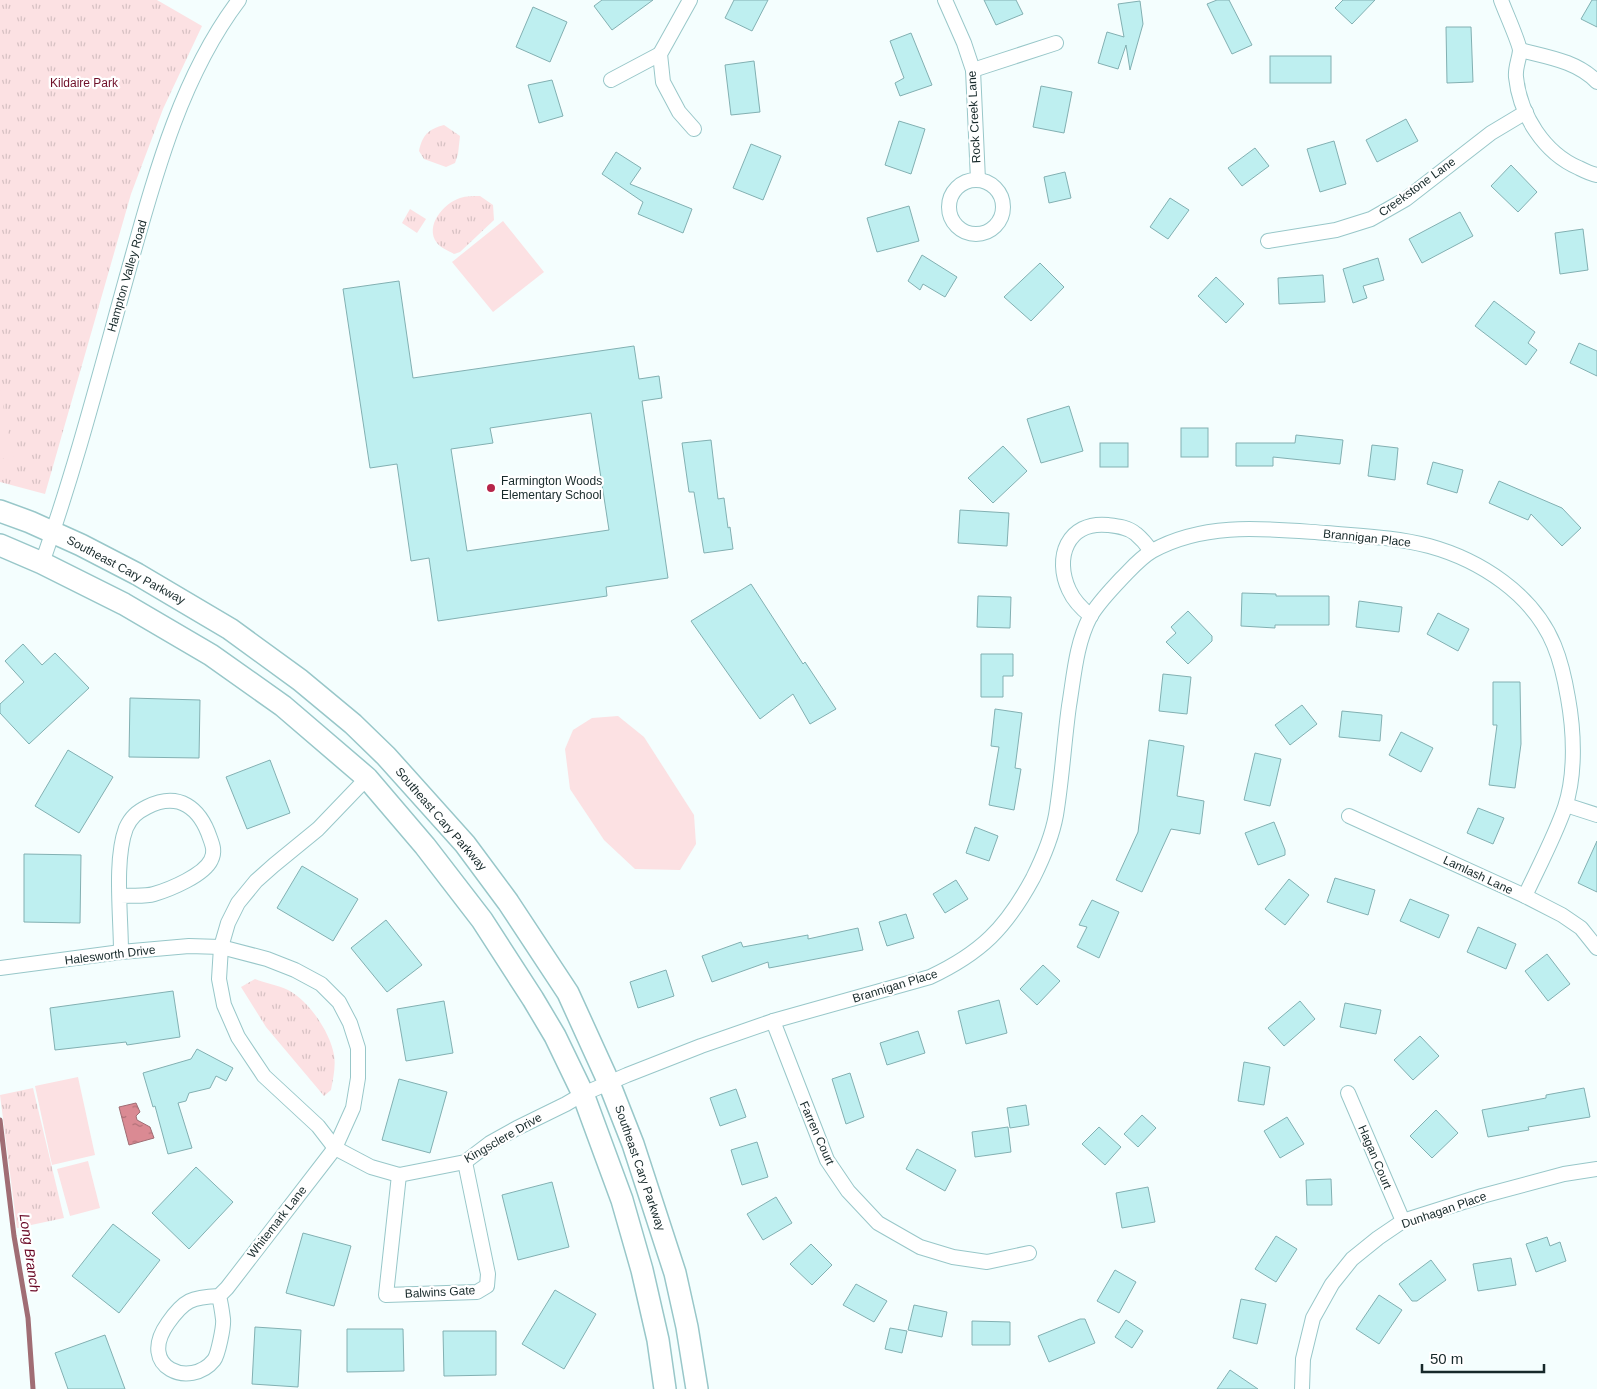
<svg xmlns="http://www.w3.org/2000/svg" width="1597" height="1389" viewBox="0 0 1597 1389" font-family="Arial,sans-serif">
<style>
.grass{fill:url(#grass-tufts)}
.garden{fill:#fce1e3}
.water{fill:url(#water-ripples);stroke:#a06d74}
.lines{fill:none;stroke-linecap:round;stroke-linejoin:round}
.stream{stroke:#a06d74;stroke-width:5}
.building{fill:#beeff0;stroke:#82b0b2;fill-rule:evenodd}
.street-casing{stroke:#98c7c9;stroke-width:16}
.primary-casing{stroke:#98c7c9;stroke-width:24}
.street{stroke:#fff;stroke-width:14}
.primary{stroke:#fff;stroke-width:21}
.poi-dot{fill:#b6254a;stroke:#fff;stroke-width:2}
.labels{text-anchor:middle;stroke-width:4.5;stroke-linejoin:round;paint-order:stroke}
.park-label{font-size:12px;fill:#6f1029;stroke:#fff}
.street-label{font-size:12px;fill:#17292a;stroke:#fff}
.poi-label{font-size:12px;fill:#17292a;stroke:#fff;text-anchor:start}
.water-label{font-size:14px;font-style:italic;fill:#670422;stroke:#fff}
</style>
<defs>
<pattern id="grass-tufts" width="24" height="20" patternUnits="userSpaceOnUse" patternTransform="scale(1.25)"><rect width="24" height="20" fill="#fce1e3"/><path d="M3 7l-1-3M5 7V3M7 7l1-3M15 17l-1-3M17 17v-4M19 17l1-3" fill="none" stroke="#d7c1c3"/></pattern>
<pattern id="water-ripples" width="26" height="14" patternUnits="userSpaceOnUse" patternTransform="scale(1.25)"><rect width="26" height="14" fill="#da8a93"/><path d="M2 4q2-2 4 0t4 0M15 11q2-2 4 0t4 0" fill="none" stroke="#b07178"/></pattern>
</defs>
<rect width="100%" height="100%" fill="#f4fefe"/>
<!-- grass -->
<g class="grass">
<path d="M0 0H157L202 26 163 109 131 194 45 494 0 482Z"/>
<path d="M444 125 460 136 458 154 455 163 446 167 424 159 419 151C422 135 429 129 444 125Z"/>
<path d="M480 196 493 205 494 220 460 252 454 254C449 251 441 248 437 243 424 226 444 203 460 198 466 196 474 196 480 196Z"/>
<path d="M410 209 426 219 417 233 402 223Z"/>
<path d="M255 979C265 983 278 985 288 990 309 1001 330 1032 334 1055 336 1066 333 1079 331 1090L324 1096 266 1027 241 987Z"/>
<path d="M33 1088 64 1218 17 1228 0 1095Z"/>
</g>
<!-- garden -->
<g class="garden">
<path d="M503 221 544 272 493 312 452 262Z"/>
<path d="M0 390 14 461 0 458Z"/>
<path d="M618 716 644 737 694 815 696 844 680 870 635 869 604 840 570 789 565 749 573 730 592 718Z"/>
<path d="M78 1077 95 1155 52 1165 35 1086Z"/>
<path d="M88 1161 100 1208 70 1216 57 1169Z"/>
</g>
<!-- water -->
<path class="water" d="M136 1103 140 1112 136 1116 137 1120 150 1127 154 1138 129 1145 119 1107Z"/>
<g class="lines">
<!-- stream -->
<path class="stream" d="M0 1120 14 1236 28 1318 33 1389"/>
</g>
<!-- building -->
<g class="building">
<path d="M602 0H653L612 30 594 6Z"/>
<path d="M734 0H768L752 31 725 18Z"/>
<path d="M984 0H1016L1023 14 996 25Z"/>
<path d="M1217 0H1229L1252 45 1232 54 1207 4Z"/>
<path d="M1343 0H1375L1352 24 1335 8Z"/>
<path d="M1592 0H1597V27L1581 19Z"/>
<path d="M1140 1 1143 24 1130 70 1126 45 1118 69 1098 63 1107 32 1124 37 1118 4Z"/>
<path d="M533 7 567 22 550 62 516 47Z"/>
<path d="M1446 27H1471L1473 82 1447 83Z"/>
<path d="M911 33 932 85 900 96 895 83 904 78 890 41Z"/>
<rect x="1270" y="56" width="61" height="27"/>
<path d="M754 61 760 112 731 115 725 65Z"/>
<path d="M552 80 563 116 539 123 528 85Z"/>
<path d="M1041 86 1072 92 1064 133 1033 127Z"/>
<path d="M1406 119 1418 141 1377 162 1366 140Z"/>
<path d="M899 121 925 129 911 174 885 165Z"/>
<path d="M1334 141 1346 184 1320 192 1307 149Z"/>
<path d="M751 144 781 156 763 200 733 188Z"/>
<path d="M1255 148 1269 166 1242 186 1228 168Z"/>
<path d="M616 152 641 168 630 184 692 209 683 233 638 214 643 202 602 174Z"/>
<path d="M1511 165 1537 192 1518 212 1491 186Z"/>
<path d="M1065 172 1071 198 1049 203 1044 177Z"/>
<path d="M1170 198 1189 210 1168 239 1150 227Z"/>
<path d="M909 206 919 241 877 252 867 218Z"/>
<path d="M1460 212 1473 236 1422 263 1409 239Z"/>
<path d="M1583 229 1588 270 1560 274 1555 233Z"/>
<path d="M922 255 957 277 945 297 923 284 920 290 908 281Z"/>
<path d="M1378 258 1384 280 1363 286 1367 298 1353 303 1343 269Z"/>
<path d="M1040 263 1064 287 1031 321 1004 297Z"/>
<path d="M1323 275 1325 302 1279 304 1278 278Z"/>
<path d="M1216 277 1244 304 1226 323 1198 296Z"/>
<path d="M399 281 413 378 634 346 639 379 659 376 662 398 642 401 668 578 606 587 607 596 438 621 429 558 411 561 397 464 370 468 343 289ZM591 413 609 530 467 551 451 449 493 443 490 428Z"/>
<path d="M1494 301 1535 332 1528 343 1537 350 1526 365 1475 326Z"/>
<path d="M1579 343 1597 351V376L1570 363Z"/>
<path d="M1069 406 1083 451 1041 463 1027 419Z"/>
<rect x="1181" y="428" width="27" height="29"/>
<path d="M1296 435 1343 440 1340 464 1273 457V466H1236V443H1295Z"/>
<path d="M711 440 718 499 724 498 728 528 730 527 733 549 704 553 694 492H689L682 443Z"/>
<rect x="1100" y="443" width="28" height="24"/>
<path d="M1372 445 1398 448 1395 480 1368 476Z"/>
<path d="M1003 446 1027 471 993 503 968 478Z"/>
<path d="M1433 462 1463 470 1457 493 1427 484Z"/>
<path d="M1499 481 1562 508 1581 528 1562 546 1531 514 1528 520 1489 503Z"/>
<path d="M960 510 1009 513 1007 546 958 543Z"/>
<path d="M751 584 803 664 805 662 836 709 810 724 793 694 760 719 691 621Z"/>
<path d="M1242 593 1276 594V596H1329V625H1275V628L1241 626Z"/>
<path d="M978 596 1011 597 1010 628 977 627Z"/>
<path d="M1359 601 1402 607 1399 632 1356 627Z"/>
<path d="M1188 611 1212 636V641L1188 664 1166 642 1176 633 1171 627Z"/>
<path d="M1438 613 1469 629 1458 651 1427 634Z"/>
<path d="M23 644 42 665 55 653 89 688 29 744 0 713V704L24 682 5 661Z"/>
<path d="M981 654H1013V676H1003V697H981Z"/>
<path d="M1163 674 1191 677 1187 714 1159 711Z"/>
<path d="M1493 682H1520L1521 744 1515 788 1489 785 1497 725H1493Z"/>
<path d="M130 698 200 700 199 758 129 757Z"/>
<path d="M1302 705 1317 724 1290 745 1275 725Z"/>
<path d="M995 709 1022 713 1015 768 1021 769 1014 810 989 805 999 747 991 746Z"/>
<path d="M1342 711 1382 715 1380 741 1339 737Z"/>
<path d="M1401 732 1433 748 1421 772 1389 755Z"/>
<path d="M1149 740 1184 746 1177 796 1204 801 1200 834 1171 829 1142 892 1116 880 1138 832Z"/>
<path d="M68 750 113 777 79 833 35 806Z"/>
<path d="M1255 753 1281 759 1270 806 1244 800Z"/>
<path d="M270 760 290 813 247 829 226 777Z"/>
<path d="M1478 808 1504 818 1493 844 1467 833Z"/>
<path d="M1274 822 1285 850V855L1258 865 1245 833Z"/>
<path d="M975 827 998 836 989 861 966 853Z"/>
<path d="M1597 841V892L1578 883Z"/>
<path d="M24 854 81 855 80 923 24 922Z"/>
<path d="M302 866 358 899 333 941 277 908Z"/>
<path d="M1335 878 1375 890 1368 915 1327 902Z"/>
<path d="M1289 879 1309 895 1285 925 1265 909Z"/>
<path d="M956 880 968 899 945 913 933 894Z"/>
<path d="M1410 899 1449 915 1439 938 1400 921Z"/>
<path d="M1092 900 1119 912 1099 958 1077 947 1087 927 1079 925Z"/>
<path d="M906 914 914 938 887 946 879 922Z"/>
<path d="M386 920 422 965 387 992 351 948Z"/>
<path d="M1478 927 1516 944 1506 969 1467 952Z"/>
<path d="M858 928 863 950 769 968 768 962 712 982 702 956 741 942 743 947 808 935V939Z"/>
<path d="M1547 954 1570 984 1548 1001 1525 971Z"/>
<path d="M1043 965 1060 981 1037 1005 1020 989Z"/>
<path d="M666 970 674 996 638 1008 630 982Z"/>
<path d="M173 991 180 1037 127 1045 126 1042 55 1050 50 1008Z"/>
<path d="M999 1000 1007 1033 966 1044 958 1011Z"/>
<path d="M444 1001 453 1053 406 1061 397 1009Z"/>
<path d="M1300 1001 1315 1019 1284 1046 1268 1028Z"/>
<path d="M1345 1003 1381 1010 1376 1034 1340 1027Z"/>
<path d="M918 1031 925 1053 887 1065 880 1043Z"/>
<path d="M1420 1036 1439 1056 1413 1080 1394 1060Z"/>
<path d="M197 1049 233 1068 226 1081 216 1076 210 1088 189 1093 186 1101 178 1103 192 1148 168 1154 155 1106 153 1107 143 1073 191 1059Z"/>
<path d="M1244 1062 1270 1067 1264 1105 1238 1101Z"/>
<path d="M850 1073 864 1117 846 1124 832 1079Z"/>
<path d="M399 1079 447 1092 430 1153 382 1140Z"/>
<path d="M1584 1088 1590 1117 1528 1127 1529 1130 1488 1137 1482 1110 1546 1098V1095Z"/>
<path d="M736 1089 746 1117 720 1126 710 1098Z"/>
<path d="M1026 1105 1029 1125 1010 1128 1007 1108Z"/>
<path d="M1436 1110 1458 1133 1432 1158 1410 1136Z"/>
<path d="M1142 1115 1156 1128 1138 1147 1124 1134Z"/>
<path d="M1287 1117 1304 1144 1280 1158 1264 1131Z"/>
<path d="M1008 1127 1011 1152 975 1157 972 1132Z"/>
<path d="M1099 1127 1121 1147 1105 1165 1082 1144Z"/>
<path d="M757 1142 768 1177 742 1185 731 1150Z"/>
<path d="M917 1149 956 1170 945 1191 906 1169Z"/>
<path d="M196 1167 233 1202 189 1249 152 1213Z"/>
<path d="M1331 1179 1332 1205H1307L1306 1180Z"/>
<path d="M552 1182 569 1247 518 1260 502 1195Z"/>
<path d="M1148 1187 1155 1222 1122 1228 1116 1193Z"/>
<path d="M776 1197 792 1223 763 1240 747 1214Z"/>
<path d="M113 1224 160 1260 119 1313 72 1276Z"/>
<path d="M303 1233 351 1246 334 1306 286 1293Z"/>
<path d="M1276 1236 1297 1249 1276 1282 1255 1269Z"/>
<path d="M1547 1237 1550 1246 1560 1242 1566 1261 1536 1272 1526 1244Z"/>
<path d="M811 1244 832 1265 812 1285 790 1264Z"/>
<path d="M1511 1258 1516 1285 1478 1291 1473 1264Z"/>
<path d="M1431 1260 1446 1280 1417 1301H1412L1399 1284Z"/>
<path d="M1115 1270 1136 1282 1119 1313 1097 1301Z"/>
<path d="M856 1284 887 1301 874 1322 843 1305Z"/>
<path d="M555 1290 596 1314 564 1369 522 1344Z"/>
<path d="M1379 1295 1402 1310 1379 1344 1356 1329Z"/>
<path d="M1241 1299 1266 1304 1257 1344 1233 1338Z"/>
<path d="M914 1305 947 1312 942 1337 908 1330Z"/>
<path d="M1080 1319H1085L1095 1343 1049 1362 1038 1336Z"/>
<path d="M1126 1320 1143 1331 1132 1348 1115 1337Z"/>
<path d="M972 1321 1010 1322V1345H972Z"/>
<path d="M255 1327 301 1330 298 1387 252 1384Z"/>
<path d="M890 1328 907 1331 902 1353 885 1349Z"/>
<path d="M347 1329H403L404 1371 347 1372Z"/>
<path d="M443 1331H496V1375L444 1376Z"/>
<path d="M105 1335 125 1389H68L55 1353Z"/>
<path d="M1230 1370 1258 1389H1217Z"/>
</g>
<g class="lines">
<defs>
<g id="street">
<path d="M690 0 660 54 663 82 679 112 694 129"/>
<path d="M945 0 964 43 973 70 978 180"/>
<path d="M1501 0C1504 9 1520 44 1520 51 1519 60 1515 68 1516 77 1520 115 1544 153 1579 168 1585 171 1591 174 1597 175"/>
<path d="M1520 50C1547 57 1577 61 1597 82"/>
<path d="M973 70 1056 43"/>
<path d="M611 80 660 54"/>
<circle cx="976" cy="207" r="27"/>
<path d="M1268 241 1336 230 1371 219 1406 199 1491 133 1526 112"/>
<path d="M42 563C76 467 101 369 128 272 154 179 180 78 239 0"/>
<path d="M1091 616C1082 609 1074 601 1069 590 1054 558 1067 521 1108 525 1117 526 1128 527 1136 534 1142 539 1147 545 1151 551"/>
<path d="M367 778 318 829 274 865 256 881 238 903 228 923 221 947 219 979 224 1005 238 1037 264 1076 318 1126 335 1148 371 1167 399 1175 465 1162 490 1143 517 1128 566 1104 583 1094 627 1075 701 1046 773 1021 930 977C981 953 1006 928 1033 878 1043 858 1052 837 1056 815 1062 779 1064 742 1069 706 1074 676 1076 644 1090 617 1098 603 1110 591 1121 579 1131 569 1140 558 1152 551 1206 521 1268 529 1326 533 1360 536 1395 537 1429 546 1480 560 1533 594 1554 645 1561 662 1565 680 1568 698 1574 731 1576 774 1565 807 1555 836 1538 868 1525 896"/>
<path d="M1566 805 1597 815"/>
<path d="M1349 816 1525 896 1562 915 1581 928 1597 948"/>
<path d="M120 896C131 895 144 897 154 894 171 889 204 875 211 860 215 852 213 846 210 838 200 808 179 791 147 807 137 812 131 817 126 828 114 860 121 916 121 952"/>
<path d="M0 968 121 952 189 946 221 947 267 959 295 970 321 984 339 1002 350 1023 358 1048V1078L353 1108 335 1148 227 1288 219 1296C192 1297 184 1300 168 1323 136 1368 191 1389 214 1360 218 1355 224 1326 223 1319 222 1311 221 1304 219 1296"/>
<path d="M773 1021 827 1160 848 1191 878 1223 920 1247 953 1257 987 1262 1029 1253"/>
<path d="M1348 1093 1403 1221"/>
<path d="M399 1175 386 1295 477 1292 487 1286 488 1274 465 1162"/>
<path d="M1302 1389 1303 1359 1313 1318 1332 1284 1352 1259 1378 1238 1403 1221 1482 1196 1564 1174 1597 1169"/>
</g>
<g id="primary">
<path d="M0 511 30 522 81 545 137 574 230 629 300 680 353 724 386 756 465 844 508 902 568 993 609 1083 633 1144 675 1273 687 1327 697 1389"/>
<path d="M0 545 42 563 124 604 211 655 283 706 367 778 425 846 482 920 533 999 555 1036 583 1094 622 1200 642 1270 658 1340 665 1389"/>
</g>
</defs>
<!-- street casing -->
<use href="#street" class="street-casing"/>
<!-- primary casing -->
<use href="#primary" class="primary-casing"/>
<!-- street -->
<use href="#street" class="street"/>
<!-- primary -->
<use href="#primary" class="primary"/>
</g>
<!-- markers -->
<circle class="poi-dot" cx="491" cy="488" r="5"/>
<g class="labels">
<!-- park labels -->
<g class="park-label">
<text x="84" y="87">Kildaire Park</text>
</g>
<!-- street labels -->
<g class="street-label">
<text transform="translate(974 117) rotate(-93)" y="4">Rock Creek Lane</text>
<text transform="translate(1417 187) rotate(-36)" y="4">Creekstone Lane</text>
<text transform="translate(127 276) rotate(-74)" y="4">Hampton Valley Road</text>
<text transform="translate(1367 538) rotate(6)" y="4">Brannigan Place</text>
<text transform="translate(126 570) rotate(28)" y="4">Southeast Cary Parkway</text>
<text transform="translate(441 819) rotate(49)" y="4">Southeast Cary Parkway</text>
<text transform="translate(1478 875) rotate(25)" y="4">Lamlash Lane</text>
<text transform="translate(110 955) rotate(-7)" y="4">Halesworth Drive</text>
<text transform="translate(895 986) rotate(-17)" y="4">Brannigan Place</text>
<text transform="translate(817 1133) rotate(66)" y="4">Farren Court</text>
<text transform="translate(503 1138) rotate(-30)" y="4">Kingsclere Drive</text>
<text transform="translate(1375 1157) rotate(67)" y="4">Hagan Court</text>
<text transform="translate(640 1168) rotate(71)" y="4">Southeast Cary Parkway</text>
<text transform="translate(1444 1210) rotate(-19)" y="4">Dunhagan Place</text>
<text transform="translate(277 1222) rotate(-52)" y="4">Whitemark Lane</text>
<text transform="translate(440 1292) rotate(-3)" y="4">Balwins Gate</text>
</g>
<!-- poi labels -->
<g class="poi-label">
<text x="501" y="485">Farmington Woods<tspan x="501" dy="14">Elementary School</tspan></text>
</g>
<!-- water labels -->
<g class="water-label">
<text transform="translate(30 1253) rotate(82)" y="5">Long Branch</text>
</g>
</g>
<!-- scale -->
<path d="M1422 1364v8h122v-8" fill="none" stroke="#17292a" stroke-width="2.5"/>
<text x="1430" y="1364" font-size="15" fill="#17292a" stroke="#ffffff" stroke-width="4" paint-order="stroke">50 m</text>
</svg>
